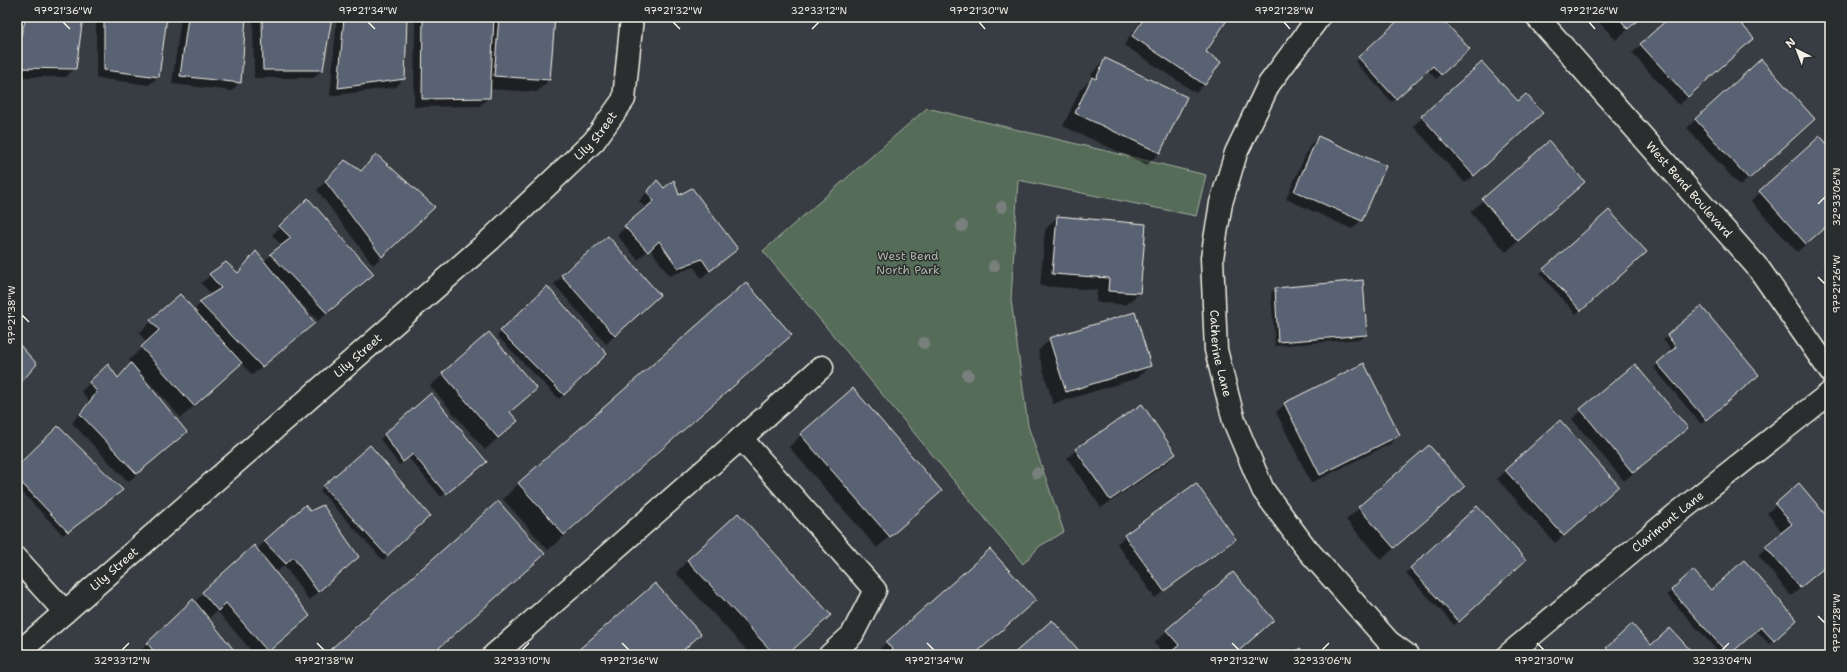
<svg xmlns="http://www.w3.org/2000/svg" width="1847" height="672" viewBox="0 0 1847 672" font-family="'Shantell Sans',sans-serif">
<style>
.green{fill:#546c59;stroke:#a4aea0}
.shadow{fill:#0007}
.building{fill:#596273;stroke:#f4f1e8}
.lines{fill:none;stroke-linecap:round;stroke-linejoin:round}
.minor-casing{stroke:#f4f1e8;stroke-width:25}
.minor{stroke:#2a2d2e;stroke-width:22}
.tree{fill:#787f7b}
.ticks{fill:none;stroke:#f4f1e8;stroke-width:1.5}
.labels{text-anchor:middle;stroke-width:3;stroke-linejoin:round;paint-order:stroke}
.street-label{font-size:12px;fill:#f4f1e8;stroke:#2a2d2e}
.park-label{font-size:12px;fill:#acb5a8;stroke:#2a2d2e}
.neatline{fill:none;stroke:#f4f1e8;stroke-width:1.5}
.ticks-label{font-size:10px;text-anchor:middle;fill:#f4f1e8}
</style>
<rect width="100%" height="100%" fill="#383d43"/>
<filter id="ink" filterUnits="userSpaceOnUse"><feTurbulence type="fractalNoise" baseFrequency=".025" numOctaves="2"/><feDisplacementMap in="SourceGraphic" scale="8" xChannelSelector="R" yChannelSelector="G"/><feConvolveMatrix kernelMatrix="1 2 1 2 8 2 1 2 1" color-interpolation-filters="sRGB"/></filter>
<g filter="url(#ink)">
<!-- green -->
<path class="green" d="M927 108 1206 175 1196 216 1018 180 1011 300 1028 426 1064 532 1040 546 1023 564 763 251Z"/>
<!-- shadow -->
<g class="shadow">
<path d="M21 17H82L75 68 66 77H17V30Z"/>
<path d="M96 17H166L158 77 149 85 96 78Z"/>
<path d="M181 17H245L240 82 232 91 172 84Z"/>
<path d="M253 17H331L322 70 313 78H254Z"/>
<path d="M337 17H406L404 78 396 87 330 96Z"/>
<path d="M415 17H554L549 80 537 92 489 89V97L480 106 414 107Z"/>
<path d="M1143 17H1228L1205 52 1204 84 1196 93 1124 45Z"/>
<path d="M1404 17H1447L1443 21 1464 53 1436 79 1428 70 1392 102 1355 62Z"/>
<path d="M1594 17H1641L1616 40Z"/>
<path d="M1671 17H1734L1744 46 1679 105 1632 53Z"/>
<path d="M1105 60 1186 97 1159 153 1147 165 1063 126 1080 90 1088 82 1093 72Z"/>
<path d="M1482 63 1533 122 1465 183 1413 126Z"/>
<path d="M1696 119 1805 128 1740 186 1687 128Z"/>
<path d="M1318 137 1361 220 1352 229 1286 199 1310 145Z"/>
<path d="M1820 138 1830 149V222L1797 252 1751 201Z"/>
<path d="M1549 142 1584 182 1506 252 1470 212Z"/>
<path d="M337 170 425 216 373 265 317 190Z"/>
<path d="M664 189 679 196 737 249 701 278 694 267 669 276 650 248 638 260 617 235 646 209 639 201 649 190Z"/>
<path d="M308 200 373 274 318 321 292 294 291 295 314 323 252 375 241 363 181 418 129 360 147 343 139 333 180 295 193 310 212 295 201 283 226 263 238 273 248 261 263 262 282 246 272 235Z"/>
<path d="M1057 217 1139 293 1126 305 1096 302 1097 290 1040 286 1045 230Z"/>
<path d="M1641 256 1576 314 1540 274 1544 270Z"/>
<path d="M1830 262V278L1823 270Z"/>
<path d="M562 276 651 303 606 344 554 284Z"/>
<path d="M1362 282 1366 335 1361 339 1275 346 1271 293 1275 289Z"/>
<path d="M746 284 791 335 776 350 548 550 503 499 518 484Z"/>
<path d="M547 287 606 354 559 399 497 336Z"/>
<path d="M1701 308 1754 379 1701 424 1654 368 1673 351 1663 340Z"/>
<path d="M489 334 536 389 510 413 516 421 485 450 430 386Z"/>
<path d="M1050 339 1150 365 1138 378 1053 404 1038 351Z"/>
<path d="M130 364 177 440 128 482 72 423 89 401 81 391 90 383 117 378Z"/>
<path d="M1635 366 1686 428 1624 481 1572 419Z"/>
<path d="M430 395 481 466 441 497 409 458 399 465 380 439Z"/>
<path d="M1285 404 1399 435 1390 444 1311 483 1276 412Z"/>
<path d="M1560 422 1609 494 1555 543 1497 479Z"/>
<path d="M801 435 941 491 877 548 789 447Z"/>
<path d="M1428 447 1463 487 1381 560 1346 520Z"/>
<path d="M1076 450 1175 454 1167 463 1101 508 1067 458Z"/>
<path d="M17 468 117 494 63 535 17 487Z"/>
<path d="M1799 485 1830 521V563L1791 596 1758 555 1783 533 1767 513Z"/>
<path d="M324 487 428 516 383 560 320 491Z"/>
<path d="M305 506 358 557 309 600 284 565 277 572 271 565 269 566 309 616 300 625 264 655H255L217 611 208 619 237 655H142L139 652 193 601 194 602 256 550Z"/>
<path d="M1477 508 1521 564 1454 625 1406 573Z"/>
<path d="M1125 536 1235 539 1226 547 1155 598 1117 544Z"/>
<path d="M990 550 974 655H874L886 643Z"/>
<path d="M543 554 432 655H325Z"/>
<path d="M688 560 818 627 787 655H751L676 573Z"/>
<path d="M1693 571 1711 591 1791 624 1769 644 1756 630 1728 655H1721L1667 595Z"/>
<path d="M1273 620 1234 655H1165L1154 643 1167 631Z"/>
<path d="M1651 647 1693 655H1605L1602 652 1606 648Z"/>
</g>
<!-- building -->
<g class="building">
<path d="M26 17H83L76 69 17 68V50Z"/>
<path d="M104 17H167L159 77 104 70Z"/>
<path d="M188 17H246L241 83 180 76Z"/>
<path d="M262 17H332L323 70H263Z"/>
<path d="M344 17H407L405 79 338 88Z"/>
<path d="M423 17H494L490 98 422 99Z"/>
<path d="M499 17H555L550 80 494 76Z"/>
<path d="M1145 17H1229L1206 52 1221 62 1205 85 1132 36Z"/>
<path d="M1402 17H1448L1444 21 1470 49 1441 75 1433 66 1396 99 1358 57Z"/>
<path d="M1618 17H1641L1628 29Z"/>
<path d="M1670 17H1735L1754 38 1688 97 1640 44Z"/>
<path d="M1105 58 1187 97 1160 153 1075 113 1092 77 1096 79Z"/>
<path d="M1761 59 1815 119 1749 179 1695 119Z"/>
<path d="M1482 62 1518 101 1526 94 1543 113 1474 176 1421 116Z"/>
<path d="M1318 136 1386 166 1362 221 1294 191Z"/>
<path d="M1820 136 1830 147V223L1806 244 1759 191Z"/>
<path d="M1549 141 1585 182 1518 241 1482 199Z"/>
<path d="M376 154 435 207 382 257 325 181 345 160 361 171Z"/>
<path d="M657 180 664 188 674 180 679 195 692 188 738 249 710 271 702 259 678 268 659 241 648 252 624 226 654 201 647 192Z"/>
<path d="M308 198 374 274 327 313 270 254 291 238 279 226Z"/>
<path d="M1609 210 1647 252 1581 311 1543 269Z"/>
<path d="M1057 216 1146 224 1140 293 1108 291 1109 278 1052 274Z"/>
<path d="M608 236 660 295 615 336 561 275Z"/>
<path d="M256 251 315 323 262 367 199 302 221 288 209 274 226 262 238 273Z"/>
<path d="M1363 280 1367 335 1278 342 1275 288Z"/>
<path d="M746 282 792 335 564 535 518 483Z"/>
<path d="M547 286 607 354 564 395 500 331Z"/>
<path d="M180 294 242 363 194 406 141 347 159 330 150 320Z"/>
<path d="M1701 306 1759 375 1706 420 1657 363 1676 347 1667 335Z"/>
<path d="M1135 312 1151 366 1066 392 1049 338Z"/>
<path d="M489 332 537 389 510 412 518 421 498 438 442 373Z"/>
<path d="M17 342 37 364 17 387Z"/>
<path d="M131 363 187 432 137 474 80 414 97 392 89 382 108 364 118 378Z"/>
<path d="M1364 363 1400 435 1320 475 1284 403Z"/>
<path d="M1635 364 1688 428 1633 473 1580 409Z"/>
<path d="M853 388 942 491 890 537 800 434Z"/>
<path d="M431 393 487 462 446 494 413 454 403 462 384 434Z"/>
<path d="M1142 404 1176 454 1110 500 1075 449Z"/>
<path d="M1560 420 1619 486 1564 536 1505 470Z"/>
<path d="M58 426 123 490 68 532 17 478V466Z"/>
<path d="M370 445 430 516 387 556 323 486Z"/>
<path d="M1429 445 1465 487 1394 548 1358 507Z"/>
<path d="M1196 483 1236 539 1164 591 1124 535Z"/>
<path d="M1799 483 1830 520V563L1800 588 1765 546 1792 524 1775 504Z"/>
<path d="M498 501 545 554 431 655H324Z"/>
<path d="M305 505 310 511 323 505 359 557 318 592 293 557 286 564 264 541Z"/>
<path d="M1477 506 1526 560 1459 622 1410 568Z"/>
<path d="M738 513 831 615 787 655H775L687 560Z"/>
<path d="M254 545 310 616 268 652 226 603 218 611 202 592Z"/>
<path d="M990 549 1036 600 974 655H897L886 642Z"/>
<path d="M1744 560 1797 620 1774 641 1761 627 1729 655 1671 590 1693 570 1711 590Z"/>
<path d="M1233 572 1274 620 1234 655H1168L1179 645 1166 630Z"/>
<path d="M655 583 701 634 678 655H579L576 652Z"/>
<path d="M193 599 238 655H157L147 643Z"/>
<path d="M1052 620 1083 655H1012Z"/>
<path d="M1632 624 1651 645 1670 628 1695 655H1612L1606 648Z"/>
<path d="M1300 648 1306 655H1292Z"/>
</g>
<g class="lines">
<defs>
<g id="minor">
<path id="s1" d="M1319 17 1269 84 1236 153 1221 203 1212 258 1216 350 1234 421 1263 490 1305 547 1389 642 1407 655"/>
<path id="s2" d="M1537 17 1759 269 1830 371"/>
<path d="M741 438 875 590 852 635 830 655"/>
<path d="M17 559 65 612"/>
<path id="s3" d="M17 654 490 240 594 141 624 99 632 17"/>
<path d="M494 655 822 367"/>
<path id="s4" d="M1508 655 1674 516 1830 393"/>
</g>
</defs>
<!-- minor casing -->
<use href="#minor" class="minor-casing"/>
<!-- minor -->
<use href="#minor" class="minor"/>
</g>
<!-- trees -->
<g class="tree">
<circle cx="1002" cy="207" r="6"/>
<circle cx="962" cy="226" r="6"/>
<circle cx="994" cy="266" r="6"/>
<circle cx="924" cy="343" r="6"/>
<circle cx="968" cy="375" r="6"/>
<circle cx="1037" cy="473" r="6"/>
</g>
</g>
<!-- ticks -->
<path class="ticks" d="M63 22 70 29M368 22 375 29M673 22 680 29M979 22 985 29M1284 22 1290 29M1589 22 1595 29M812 29 819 22M1818 204 1825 197M1818 277 1825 284M22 315 29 322M1818 616 1825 623M317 643 324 650M622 643 629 650M927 643 934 650M1232 643 1239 650M1537 643 1544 650M122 650 129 643M522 650 529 643M1322 650 1329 643M1722 650 1729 643"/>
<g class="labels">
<!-- street labels -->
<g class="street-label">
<text dy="4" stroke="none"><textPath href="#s3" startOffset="777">Lily Street</textPath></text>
<text dy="4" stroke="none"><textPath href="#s2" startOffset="230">West Bend Boulevard</textPath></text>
<text dy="4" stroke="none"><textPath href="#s1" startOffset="364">Catherine Lane</textPath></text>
<text dy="4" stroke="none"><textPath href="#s3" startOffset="453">Lily Street</textPath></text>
<text dy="4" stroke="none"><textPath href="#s4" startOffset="208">Clarimont Lane</textPath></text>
<text dy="4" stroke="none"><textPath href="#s3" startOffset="129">Lily Street</textPath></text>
</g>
<!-- park labels -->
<g class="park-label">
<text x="908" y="260">West Bend<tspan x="908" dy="14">North Park</tspan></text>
</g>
</g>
<!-- margin -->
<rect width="1847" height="672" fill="none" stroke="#2a2d2e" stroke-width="44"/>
<!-- north arrow -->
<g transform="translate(1797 50) rotate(318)" stroke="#2a2d2e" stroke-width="3" paint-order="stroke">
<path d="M0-3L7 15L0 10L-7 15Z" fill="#f4f1e8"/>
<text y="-6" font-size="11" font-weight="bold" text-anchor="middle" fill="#f4f1e8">N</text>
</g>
<rect x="22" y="22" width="1803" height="628" class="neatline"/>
<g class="ticks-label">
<text x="63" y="14">97°21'36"W</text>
<text x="368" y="14">97°21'34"W</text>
<text x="673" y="14">97°21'32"W</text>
<text x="819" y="14">32°33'12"N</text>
<text x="979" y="14">97°21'30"W</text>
<text x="1284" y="14">97°21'28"W</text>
<text x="1589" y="14">97°21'26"W</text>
<text transform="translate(1836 197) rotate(-90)" y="4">32°33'06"N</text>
<text transform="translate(1836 284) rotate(-90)" y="4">97°21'26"W</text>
<text transform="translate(11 315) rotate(-90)" y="4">97°21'38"W</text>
<text transform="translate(1836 623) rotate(-90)" y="4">97°21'28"W</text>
<text x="122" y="664">32°33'12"N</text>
<text x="324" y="664">97°21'38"W</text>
<text x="522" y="664">32°33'10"N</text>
<text x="629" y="664">97°21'36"W</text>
<text x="934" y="664">97°21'34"W</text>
<text x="1239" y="664">97°21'32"W</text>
<text x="1322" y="664">32°33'06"N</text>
<text x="1544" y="664">97°21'30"W</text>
<text x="1722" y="664">32°33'04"N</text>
</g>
</svg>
